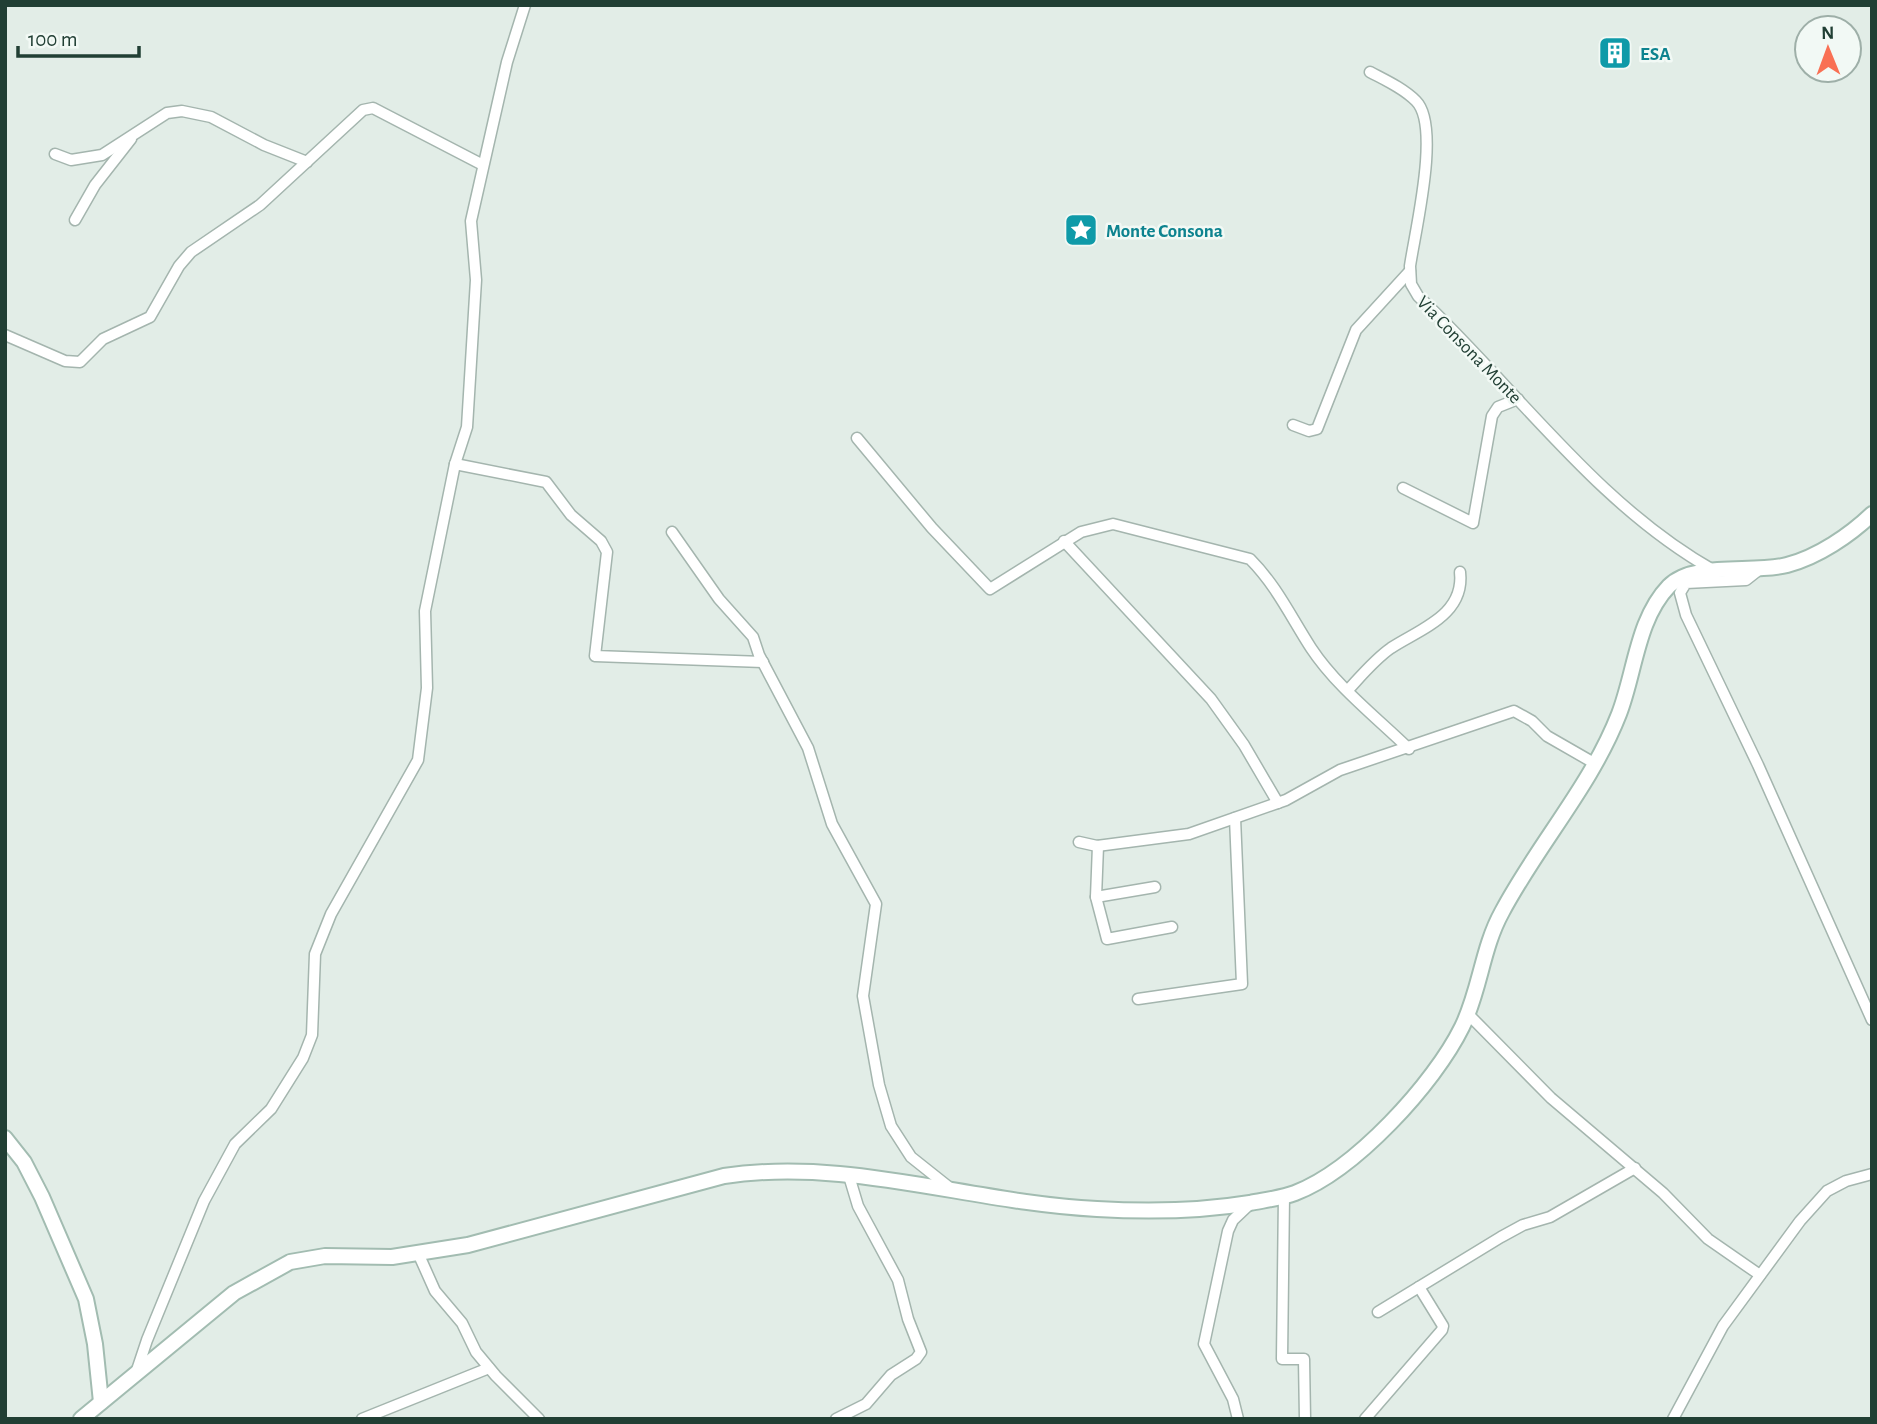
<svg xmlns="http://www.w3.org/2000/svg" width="1877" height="1424" viewBox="0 0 1877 1424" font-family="'Alegreya Sans',sans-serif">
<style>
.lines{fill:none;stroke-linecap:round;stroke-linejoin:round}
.street-casing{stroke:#a4b5ae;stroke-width:13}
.secondary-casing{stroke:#a2bcb1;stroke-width:18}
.street{stroke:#fff;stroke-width:10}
.secondary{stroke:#fff;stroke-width:14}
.labels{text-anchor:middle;stroke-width:5;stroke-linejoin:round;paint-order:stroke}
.culture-label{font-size:19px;font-weight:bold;fill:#0d838f;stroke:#f2f9f5;text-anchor:start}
.street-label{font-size:19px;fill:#213f34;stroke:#f2f9f5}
</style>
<rect width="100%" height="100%" fill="#e2ede7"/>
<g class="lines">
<defs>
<g id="street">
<path d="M1370 72C1385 80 1403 88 1416 101 1441 126 1415 231 1410 266L1411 284 1418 296C1515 387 1596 504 1713 570"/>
<path d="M55 154 71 160 102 155 167 113 182 111 211 117 264 145 307 162"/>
<path d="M75 220 95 185 131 139"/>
<path d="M5 335 65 361 80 362 103 339 150 317 179 266 191 252 260 205 363 110 373 108 483 165"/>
<path d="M1293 425 1309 431 1317 429 1356 330 1410 271"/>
<path d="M857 438 932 528 990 589 1081 532 1113 524 1250 559C1276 585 1291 617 1311 648 1336 686 1376 717 1409 749"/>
<path d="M455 464 546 482 571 515 601 541 607 552 595 656 763 662"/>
<path d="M1403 488 1473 523 1492 416 1498 407 1518 399"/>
<path d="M672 532 719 599 753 637 759 655 808 748 832 824 876 904 863 996 879 1085 891 1126 911 1157 950 1188"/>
<path d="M1064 541 1211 699 1244 745 1278 803"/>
<path d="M1760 569 1746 580 1686 583 1680 593 1686 615 1758 765 1872 1020"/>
<path d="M1348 690C1361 676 1375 659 1391 648 1420 629 1465 615 1460 572"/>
<path d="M1079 842 1097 846 1189 834 1286 800 1340 770 1514 711 1532 721 1547 736 1594 763"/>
<path d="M1098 846 1096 897 1107 939 1172 927"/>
<path d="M1096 897 1155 887"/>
<path d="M1138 999 1242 984 1235 818"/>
<path d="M1467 1013 1551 1098 1663 1193 1708 1239 1760 1275"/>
<path d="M1284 1195 1282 1359H1304L1305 1419"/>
<path d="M418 1253 435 1291 462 1323 476 1352 496 1376 539 1419"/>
<path d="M1378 1312 1501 1237 1523 1225 1550 1217 1635 1168"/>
<path d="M136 1373 147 1340 204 1201 235 1144 271 1109 303 1058 312 1035 315 954 331 914 418 760 427 688 425 611 455 464 467 427 476 280 471 221 507 62 525 5"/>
<path d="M362 1419 489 1368"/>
<path d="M836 1419 866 1404 891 1375 916 1359 921 1352 908 1319 898 1280 858 1206 849 1176"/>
<path d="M1238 1419 1233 1399 1204 1344 1228 1231 1233 1220 1252 1202"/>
<path d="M1365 1419 1442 1330 1443 1326 1419 1287"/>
<path d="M1673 1419 1723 1326 1800 1221 1827 1191 1846 1181 1872 1174"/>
</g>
<g id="secondary">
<path d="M5 1138 24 1162 42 1197 86 1299 95 1344 101 1402"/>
<path d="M81 1419 234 1293 290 1262 325 1256 392 1257 468 1245 724 1176C849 1157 972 1203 1097 1209 1147 1212 1201 1211 1250 1203 1265 1200 1282 1198 1295 1193 1355 1170 1434 1084 1462 1027 1480 991 1482 948 1502 912 1538 844 1591 786 1619 714 1635 673 1637 619 1669 586 1694 561 1753 574 1787 565 1818 557 1850 535 1872 514"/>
</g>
</defs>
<!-- street casing -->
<use href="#street" class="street-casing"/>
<!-- secondary casing -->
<use href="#secondary" class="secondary-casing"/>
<!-- street -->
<use href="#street" class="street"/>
<!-- secondary -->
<use href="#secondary" class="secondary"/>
</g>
<!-- icons -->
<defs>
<symbol id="building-square" viewBox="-11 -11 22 22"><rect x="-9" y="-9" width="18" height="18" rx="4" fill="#0f9aa8" stroke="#f2f9f5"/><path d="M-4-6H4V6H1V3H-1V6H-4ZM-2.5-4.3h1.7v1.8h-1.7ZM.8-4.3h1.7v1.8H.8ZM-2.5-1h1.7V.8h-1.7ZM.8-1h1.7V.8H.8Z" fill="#fff"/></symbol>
<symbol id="sight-square" viewBox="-11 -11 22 22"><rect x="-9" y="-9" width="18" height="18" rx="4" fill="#0f9aa8" stroke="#f2f9f5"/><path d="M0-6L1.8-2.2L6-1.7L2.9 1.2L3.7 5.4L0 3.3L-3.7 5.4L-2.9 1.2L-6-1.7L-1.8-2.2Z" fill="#fff"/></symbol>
</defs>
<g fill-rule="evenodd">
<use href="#building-square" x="1596" y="34" width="38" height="38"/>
<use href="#sight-square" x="1062" y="211" width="38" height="38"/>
</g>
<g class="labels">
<!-- culture labels -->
<g class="culture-label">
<text x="1640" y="60">ESA</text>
<text x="1106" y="237">Monte Consona</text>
</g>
<!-- street labels -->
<g class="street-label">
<text transform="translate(1470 349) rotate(46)" y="7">Via Consona Monte</text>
</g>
</g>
<!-- border -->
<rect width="1877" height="1424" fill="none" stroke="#213f34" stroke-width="14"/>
<!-- north arrow -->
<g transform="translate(1828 49) rotate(359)"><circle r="33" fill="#f2f9f5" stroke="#9eafa8" stroke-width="2"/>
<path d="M0-5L12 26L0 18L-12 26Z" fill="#f97054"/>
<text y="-10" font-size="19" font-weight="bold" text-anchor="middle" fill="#213f34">N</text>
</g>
<!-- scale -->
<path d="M18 46v10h121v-10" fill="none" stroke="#213f34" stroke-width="3.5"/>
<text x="28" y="46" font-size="21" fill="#213f34" stroke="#f2f9f5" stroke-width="5" paint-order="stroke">100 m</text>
</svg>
